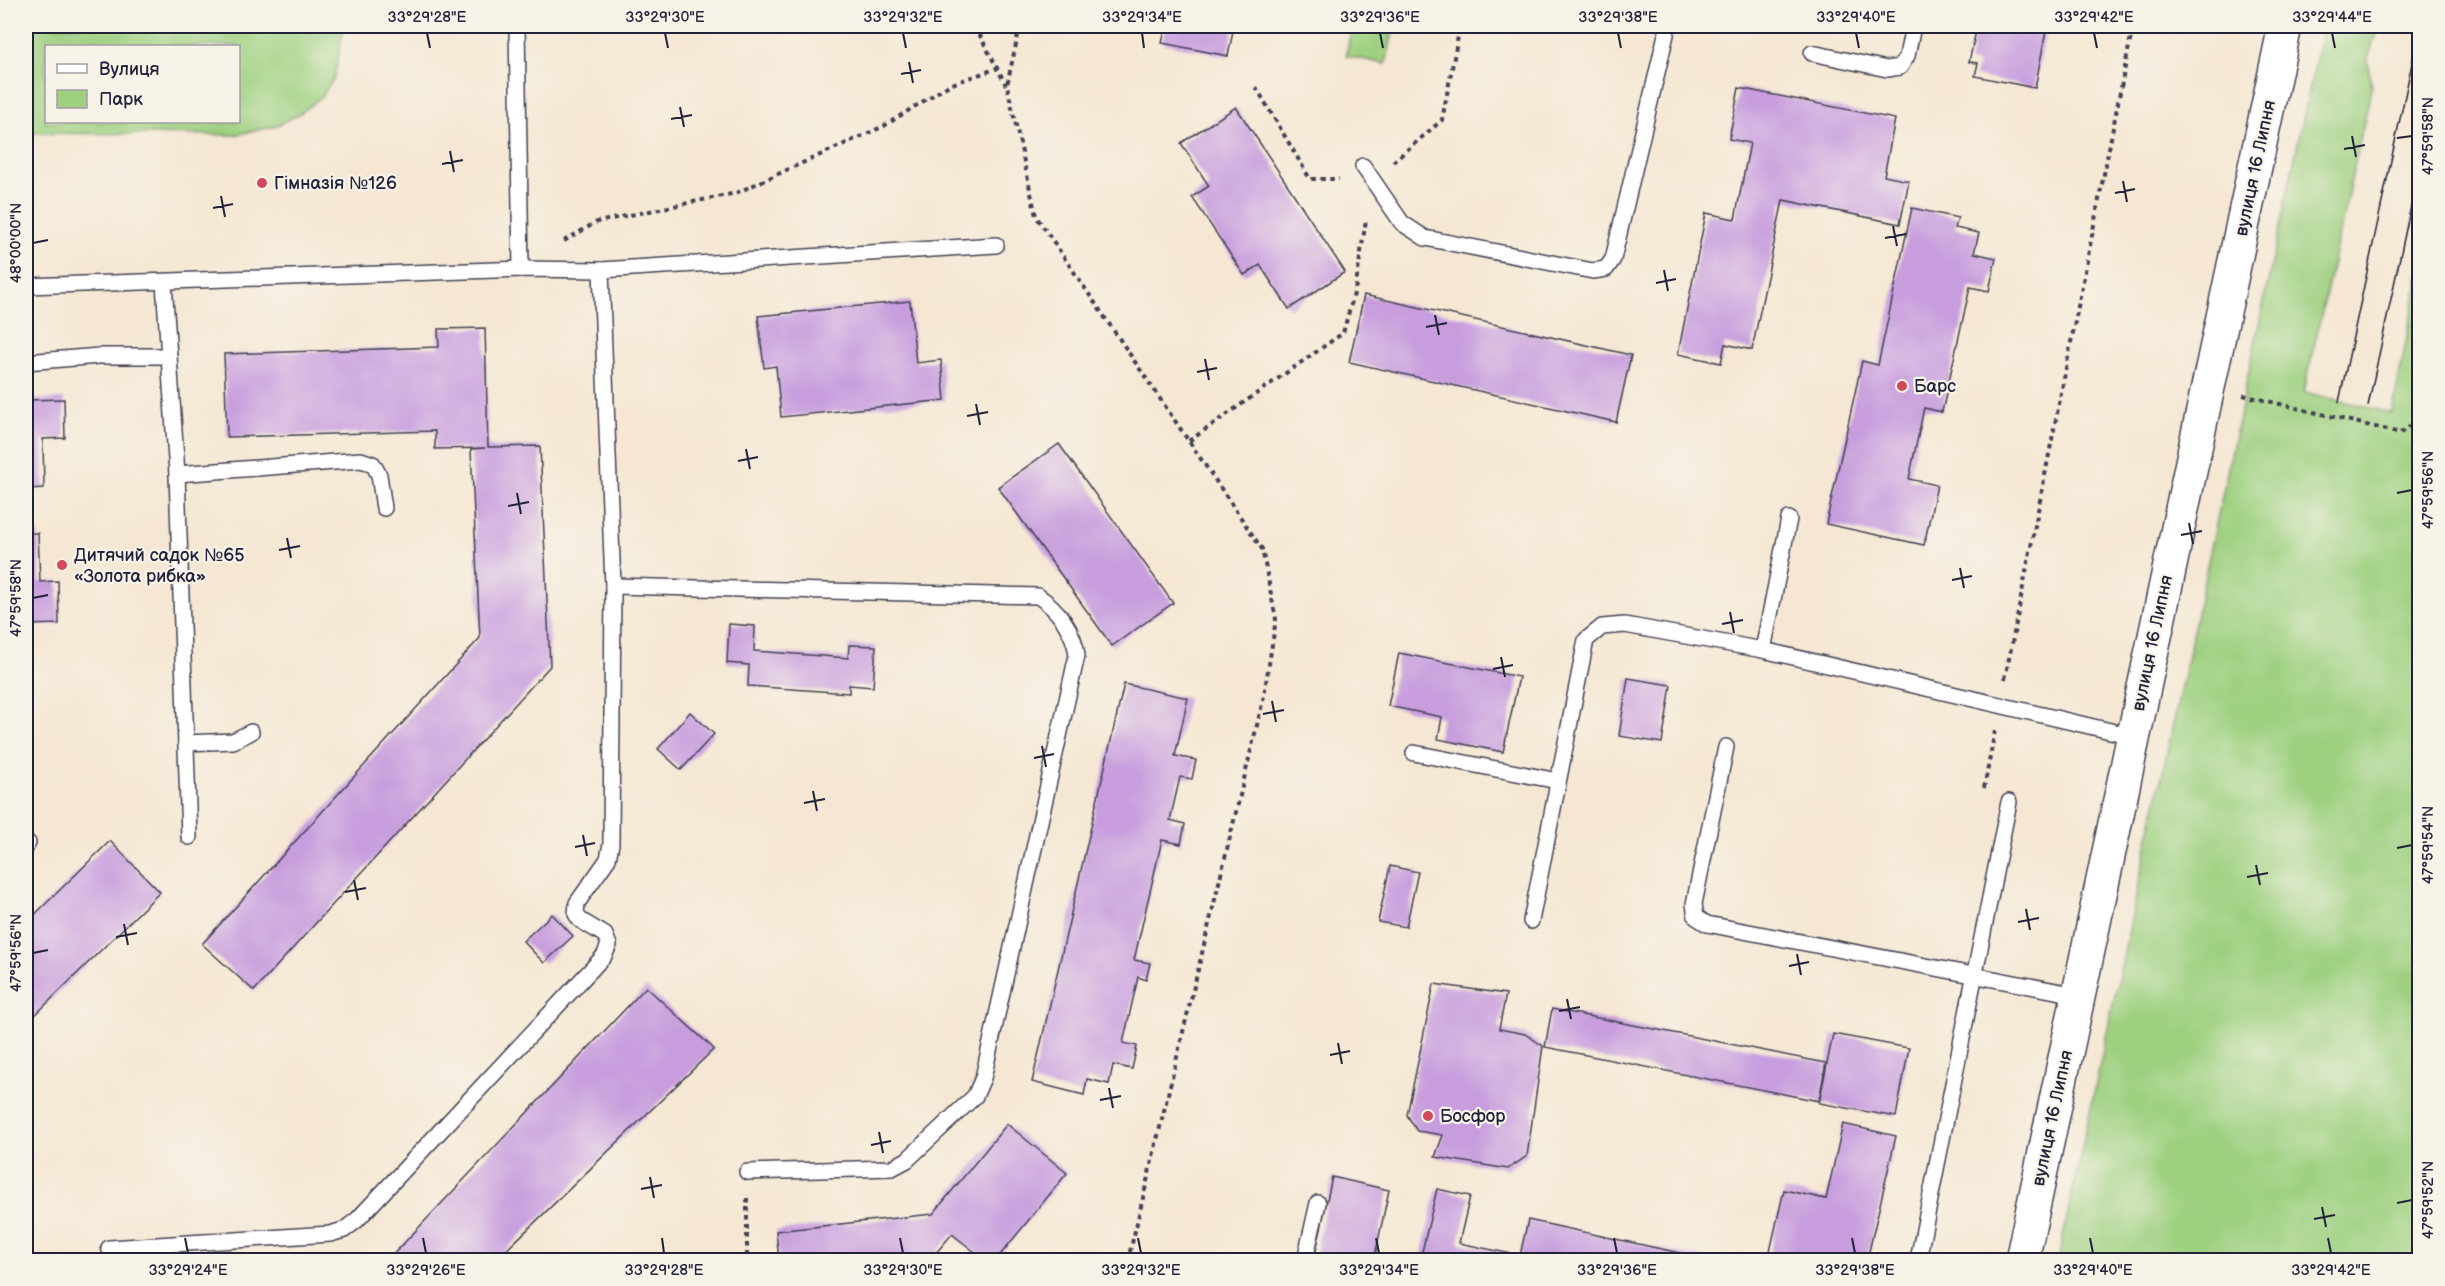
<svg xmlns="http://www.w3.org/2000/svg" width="2445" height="1286" viewBox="0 0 2445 1286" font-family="'Balsamiq Sans',sans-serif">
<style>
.green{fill:#9ed080;stroke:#60795e;stroke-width:1.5;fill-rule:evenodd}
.building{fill:#c79dde}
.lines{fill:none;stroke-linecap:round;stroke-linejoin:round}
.service-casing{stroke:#424052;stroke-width:18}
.tertiary-casing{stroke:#424052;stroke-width:36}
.path{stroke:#424052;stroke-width:4;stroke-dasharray:4.5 4.5;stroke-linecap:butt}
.service{stroke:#fff;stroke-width:15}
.tertiary{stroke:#fff;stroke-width:33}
.tram{stroke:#22223b;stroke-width:1.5}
.ticks{fill:none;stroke:#22223b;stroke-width:2}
.poi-dot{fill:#d1495b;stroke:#f7f3e8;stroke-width:2}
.labels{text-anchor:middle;stroke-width:4.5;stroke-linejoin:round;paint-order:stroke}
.street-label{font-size:18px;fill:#22223b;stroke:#f7f3e8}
.poi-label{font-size:18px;fill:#22223b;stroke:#f7f3e8;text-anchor:start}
.neatline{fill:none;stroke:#22223b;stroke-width:2}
.ticks-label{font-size:15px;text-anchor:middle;fill:#22223b}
</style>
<rect width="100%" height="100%" fill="#f7f3e8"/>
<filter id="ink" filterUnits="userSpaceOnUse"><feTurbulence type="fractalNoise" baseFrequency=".0167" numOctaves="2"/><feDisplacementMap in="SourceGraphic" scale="12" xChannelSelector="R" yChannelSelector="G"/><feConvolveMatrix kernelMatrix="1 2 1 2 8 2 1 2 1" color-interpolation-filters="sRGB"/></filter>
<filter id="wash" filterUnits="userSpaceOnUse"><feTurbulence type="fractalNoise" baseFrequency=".008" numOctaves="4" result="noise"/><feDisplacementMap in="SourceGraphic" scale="24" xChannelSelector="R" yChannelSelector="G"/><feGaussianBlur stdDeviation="1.35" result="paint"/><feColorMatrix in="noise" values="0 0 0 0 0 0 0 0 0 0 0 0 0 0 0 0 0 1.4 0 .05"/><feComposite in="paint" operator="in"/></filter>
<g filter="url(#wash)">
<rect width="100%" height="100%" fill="#f5e7d3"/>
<!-- green -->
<g class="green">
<path d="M26 26H342L343 32 334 79 321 97 299 114 276 126 234 135 26 133ZM46 46H238V122H46Z"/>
<path d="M1352 26H1394L1386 64 1346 56Z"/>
<path d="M2323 26H2379L2367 60 2372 86 2304 392 2392 413 2419 276V1260H2058Z"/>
</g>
<g id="blocks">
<!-- building -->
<g class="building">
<path d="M1166 26H1234L1228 56 1162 43Z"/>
<path d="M1977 26H2047L2035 88 1975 76 1978 63 1969 62Z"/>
<path d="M1739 88 1895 119 1884 176 1909 181 1900 224 1783 200 1752 350 1725 344 1721 363 1678 354 1706 213 1735 219 1750 143 1729 139Z"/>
<path d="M1236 107 1345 272 1289 309 1260 265 1244 275 1192 197 1209 186 1181 143Z"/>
<path d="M1912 208 1958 218 1955 228 1979 233 1974 253 1996 258 1989 291 1970 287 1942 412 1924 408 1909 479 1937 485 1924 545 1826 524 1862 361 1878 365Z"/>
<path d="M1364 295 1631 355 1616 422 1349 362Z"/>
<path d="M910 301 916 363 941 360 945 400 781 417 776 366 764 368 758 316Z"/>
<path d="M485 328 488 447 540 446 550 666 254 991 202 944 480 638 471 449 485 448 435 449V431L227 437 224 354 439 347 438 329Z"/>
<path d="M64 399 65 438 43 439 44 488 26 489V400Z"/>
<path d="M1059 444 1173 603 1112 646 998 487Z"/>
<path d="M26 533H38L40 582 58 581 59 624 26 625Z"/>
<path d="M729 624 755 626 754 651 848 658 849 645 876 646 873 687 849 685V693L748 686 749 665 727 663Z"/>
<path d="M1399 653 1519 677 1503 752 1438 739 1442 717 1388 706Z"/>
<path d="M1628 678 1671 685 1662 743 1619 736Z"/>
<path d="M1124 684 1188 698 1175 756 1196 760 1192 779 1180 777 1170 820 1185 824 1181 844 1162 840 1134 960 1150 963 1146 980 1138 977 1123 1043 1137 1046 1132 1069 1113 1065 1109 1084 1087 1079 1084 1095 1032 1082Z"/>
<path d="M690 712 714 734 681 770 658 749Z"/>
<path d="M110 841 160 892 26 1024V923Z"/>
<path d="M1390 866 1418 872 1406 927 1378 922Z"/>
<path d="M552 914 573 936 544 963 523 941Z"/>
<path d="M1434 984 1506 994 1499 1029 1525 1034 1543 1046 1527 1156 1508 1169 1435 1157 1443 1135 1417 1131 1407 1115Z"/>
<path d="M646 987 714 1049 496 1260H388Z"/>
<path d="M1552 1009 1826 1063 1819 1101 1545 1047Z"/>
<path d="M1833 1034 1909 1048 1896 1117 1819 1103Z"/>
<path d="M1007 1124 1067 1173 996 1260H985L952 1234 930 1260H779L776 1231 933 1214Z"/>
<path d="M1843 1124 1896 1136 1867 1260H1768L1784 1190 1826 1199Z"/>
<path d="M1332 1177 1389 1190 1374 1260H1314Z"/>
<path d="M1437 1189 1470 1196 1459 1243 1512 1254 1511 1260H1420Z"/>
<path d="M1528 1220 1712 1260H1519Z"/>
</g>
</g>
</g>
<g filter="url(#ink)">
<use href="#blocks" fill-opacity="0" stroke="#424052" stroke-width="1.5"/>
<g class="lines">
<defs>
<g id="service">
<path d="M517 26 521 269"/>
<path d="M1812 53 1887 69 1900 67 1907 56 1913 26"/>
<path d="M1363 166 1402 223 1425 238 1593 271 1606 269 1613 259 1668 26"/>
<path d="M601 270 996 245"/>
<path d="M164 283 177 474 189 837"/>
<path d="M26 286 521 269 601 270 613 586 611 844 608 859 577 903 576 914 580 920 605 935 609 945 604 956 357 1220 344 1230 330 1234 109 1248"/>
<path d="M26 362 99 356H169"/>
<path d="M177 474 361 460 373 464 379 475 384 508"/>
<path d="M613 586 1038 596C1058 609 1074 631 1077 655L983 1078 975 1096 907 1160 892 1168 747 1172"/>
<path d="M1763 650 1789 519"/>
<path d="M186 743 233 741 251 732"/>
<path d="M1726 747 1694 904 1696 917 1707 924 2077 995"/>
<path d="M1414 753 1558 781"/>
<path d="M26 846 28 843"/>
<path d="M1531 921 1586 640 1602 627 1625 625 1763 650 2132 736"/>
<path d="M1305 1260 1318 1203"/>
<path d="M1918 1260 2009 802"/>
</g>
<path id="tertiary" d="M2022 1260 2285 26"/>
</defs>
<!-- service casing -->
<use href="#service" class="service-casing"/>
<!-- tertiary casing -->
<use href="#tertiary" class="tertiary-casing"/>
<!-- path -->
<g class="path">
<path d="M975 26 1006 85"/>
<path d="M1020 26 1007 85 1036 216 1262 549 1276 619 1264 696 1128 1260"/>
<path d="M1256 87 1310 179H1339"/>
<path d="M1393 162 1442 120 1460 26"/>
<path d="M564 241 597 222 736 193 884 126 949 85 998 68"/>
<path d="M2243 395 2400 433 2420 420"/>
<path d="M1189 441 1343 333 1355 290 1366 220"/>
<path d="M2005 679 2133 26"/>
<path d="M1984 788 1995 731"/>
<path d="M747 1198V1260"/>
</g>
<!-- service -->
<use href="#service" class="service"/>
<!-- tertiary -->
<use href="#tertiary" class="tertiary"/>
<!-- tram -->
<g class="tram">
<path d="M2339 402 2420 26"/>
<path d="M2368 406 2420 164"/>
</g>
</g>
</g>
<!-- ticks -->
<path class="ticks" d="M427 33 430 48M665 33 668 48M903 33 906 48M1142 33 1144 48M1380 33 1383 48M1618 33 1621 48M1856 33 1859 48M2094 33 2097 48M2332 33 2335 48M909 62 913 83M901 74 921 70M680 107 684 127M671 119 692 115M2352 136 2356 157M2397 138 2412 136M2344 149 2365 145M450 151 454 172M442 164 463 160M2123 181 2127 202M2115 193 2135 189M221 196 225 217M213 208 233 204M1893 226 1897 246M1885 238 1906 234M33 243 48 240M1664 270 1668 291M1656 283 1676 279M1435 315 1439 335M1426 327 1447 323M1205 359 1209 380M1197 372 1217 368M976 404 980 425M967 416 988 412M746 449 750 469M738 461 758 457M517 493 521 514M2397 493 2412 490M508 506 529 502M2189 523 2193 544M2181 535 2202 531M287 538 291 558M279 550 300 546M1960 568 1964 588M1952 580 1972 576M33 598 48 595M1730 612 1734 633M1722 624 1743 620M1501 657 1505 677M1493 669 1513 665M1272 701 1276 722M1263 714 1284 710M1042 746 1046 767M1034 758 1054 754M813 791 817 811M804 803 825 799M583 835 587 856M575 847 595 843M2397 848 2412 845M2256 865 2260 885M2247 877 2268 873M354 880 358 900M345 892 366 888M2026 909 2030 930M2018 922 2039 918M124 924 128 945M116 937 137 933M33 953 48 950M1797 954 1801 975M1789 966 1809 962M1567 999 1571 1019M1559 1011 1580 1007M1338 1043 1342 1064M1330 1055 1350 1051M1109 1088 1113 1108M1100 1100 1121 1096M879 1132 883 1153M871 1145 891 1141M650 1177 654 1198M641 1189 662 1185M2397 1203 2412 1200M2322 1207 2326 1227M2314 1219 2335 1215M185 1238 188 1253M423 1238 426 1253M662 1238 664 1253M900 1238 903 1253M1138 1238 1141 1253M1376 1238 1379 1253M1614 1238 1617 1253M1852 1238 1855 1253M2090 1238 2093 1253M2328 1238 2331 1253"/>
<!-- markers -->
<g class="poi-dot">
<circle cx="262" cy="183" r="6"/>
<circle cx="1902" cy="386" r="6"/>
<circle cx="62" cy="565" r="6"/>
<circle cx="1428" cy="1116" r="6"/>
</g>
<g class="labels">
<!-- street labels -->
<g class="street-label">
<text transform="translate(2255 168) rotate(-78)" y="6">вулиця 16 Липня</text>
<text transform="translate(2152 643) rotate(-78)" y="6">вулиця 16 Липня</text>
<text transform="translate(2052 1118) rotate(-78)" y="6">вулиця 16 Липня</text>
</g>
<!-- poi labels -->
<g class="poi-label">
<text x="274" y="189">Гімназія №126</text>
<text x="1914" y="392">Барс</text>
<text x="74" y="561">Дитячий садок №65<tspan x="74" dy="21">«Золота рибка»</tspan></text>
<text x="1440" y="1122">Босфор</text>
</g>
</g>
<!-- margin -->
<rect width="2445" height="1286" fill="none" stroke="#f7f3e8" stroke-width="66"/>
<!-- legend -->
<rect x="45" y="45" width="195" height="78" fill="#f7f3e8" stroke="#a29fa3" stroke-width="1.5"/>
<rect x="57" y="64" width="30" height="9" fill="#ffffff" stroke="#a29fa3" stroke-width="1.5"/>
<text x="99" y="75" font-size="18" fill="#22223b">Вулиця</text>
<rect x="57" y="90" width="30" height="18" fill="#9ed080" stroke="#a29fa3" stroke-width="1.5"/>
<text x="99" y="105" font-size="18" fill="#22223b">Парк</text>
<rect x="33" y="33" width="2379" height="1220" class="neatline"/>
<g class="ticks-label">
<text x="427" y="22">33°29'28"E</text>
<text x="665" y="22">33°29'30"E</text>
<text x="903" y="22">33°29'32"E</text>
<text x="1142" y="22">33°29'34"E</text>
<text x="1380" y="22">33°29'36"E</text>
<text x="1618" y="22">33°29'38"E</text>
<text x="1856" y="22">33°29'40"E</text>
<text x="2094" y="22">33°29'42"E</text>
<text x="2332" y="22">33°29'44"E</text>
<text transform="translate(2428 136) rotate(-90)" y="5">47°59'58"N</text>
<text transform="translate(16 243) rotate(-90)" y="5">48°00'00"N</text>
<text transform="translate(2428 490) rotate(-90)" y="5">47°59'56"N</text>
<text transform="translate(16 598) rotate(-90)" y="5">47°59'58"N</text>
<text transform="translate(2428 845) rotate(-90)" y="5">47°59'54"N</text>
<text transform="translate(16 953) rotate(-90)" y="5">47°59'56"N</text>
<text transform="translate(2428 1200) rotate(-90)" y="5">47°59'52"N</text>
<text x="188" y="1275">33°29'24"E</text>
<text x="426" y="1275">33°29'26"E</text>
<text x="664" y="1275">33°29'28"E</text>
<text x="903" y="1275">33°29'30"E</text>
<text x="1141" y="1275">33°29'32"E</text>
<text x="1379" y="1275">33°29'34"E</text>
<text x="1617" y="1275">33°29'36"E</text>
<text x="1855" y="1275">33°29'38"E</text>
<text x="2093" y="1275">33°29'40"E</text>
<text x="2331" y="1275">33°29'42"E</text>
</g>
</svg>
